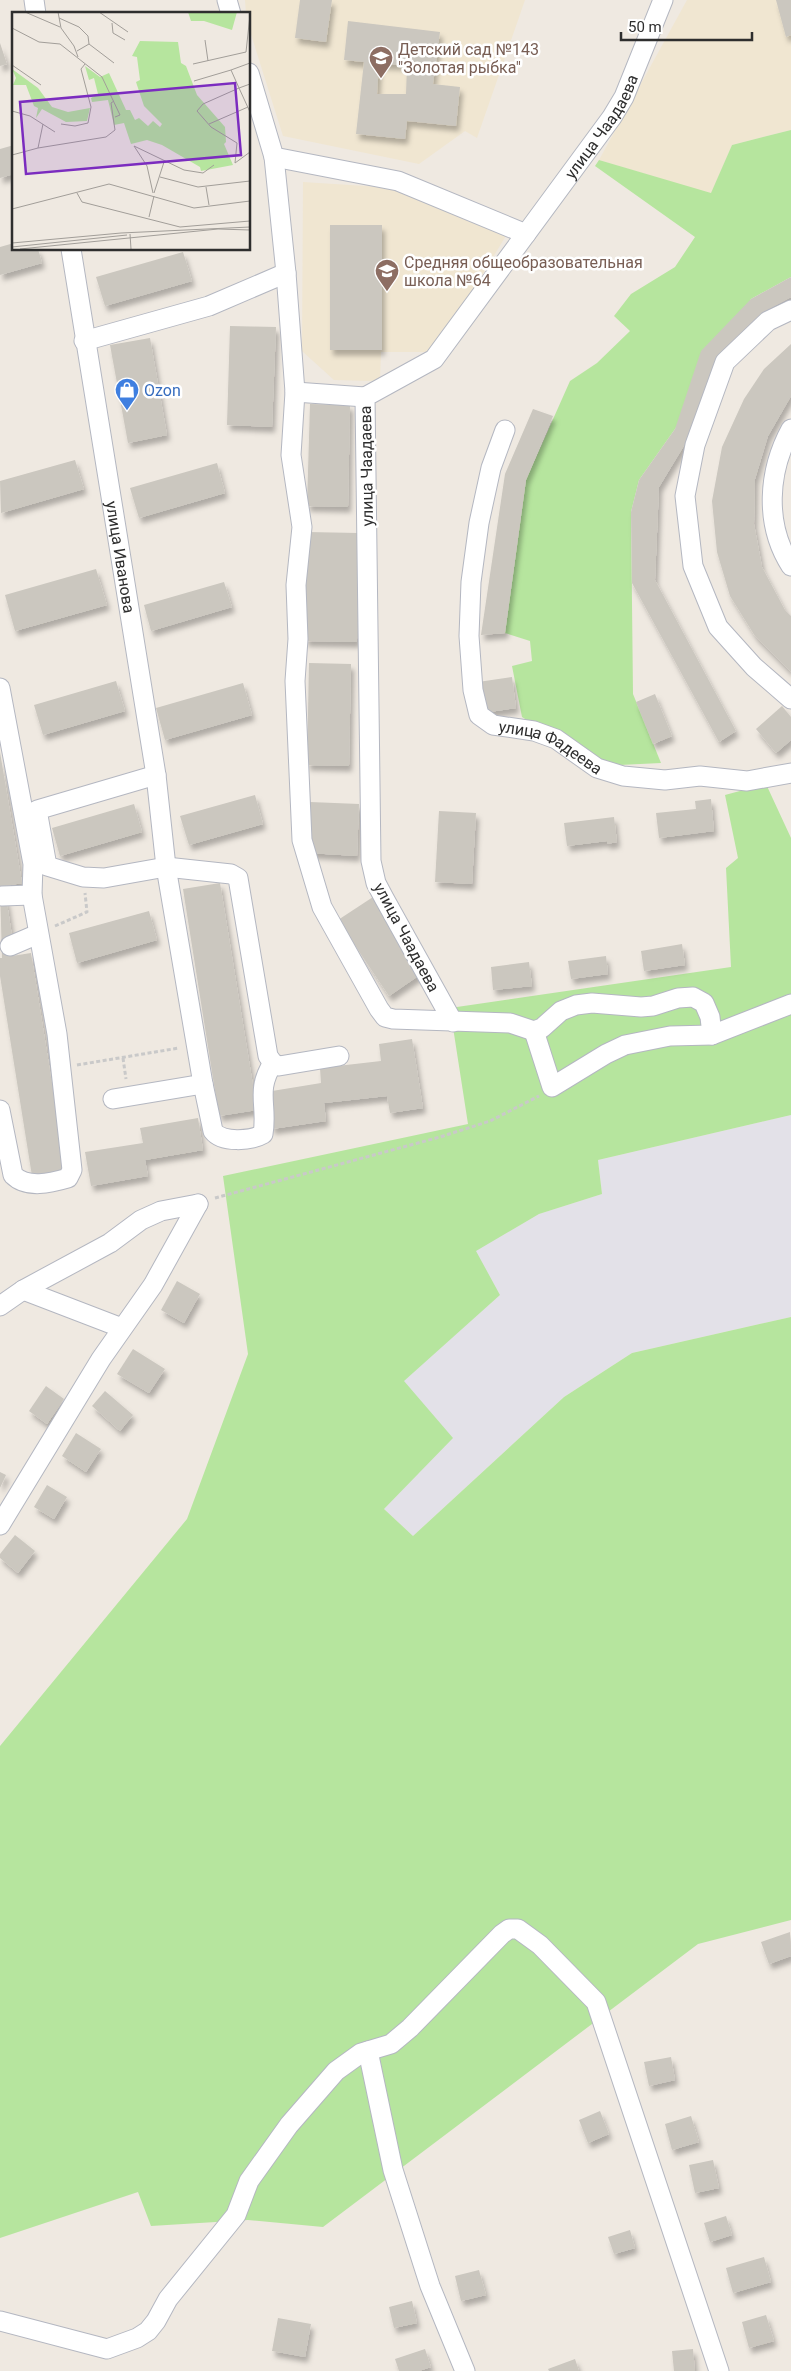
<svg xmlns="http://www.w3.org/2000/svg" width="791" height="2371" viewBox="0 0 791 2371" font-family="Roboto,sans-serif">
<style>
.industrial{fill:#e3e1e8}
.education{fill:#f0e6d1}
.green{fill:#b6e59e}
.building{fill:#cbc7bf;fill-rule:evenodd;filter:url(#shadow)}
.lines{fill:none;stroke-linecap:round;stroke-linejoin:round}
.minor-casing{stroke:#b4b7c1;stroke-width:21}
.path{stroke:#c9c9c9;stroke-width:3;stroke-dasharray:4 2.5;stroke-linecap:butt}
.minor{stroke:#fff;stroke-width:19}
.labels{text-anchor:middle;stroke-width:5;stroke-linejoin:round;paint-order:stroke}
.education-label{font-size:16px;fill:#785e54;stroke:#fff;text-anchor:start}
.street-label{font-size:16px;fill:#2e2e2e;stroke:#fff}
.shop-label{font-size:16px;fill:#366cbe;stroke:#fff;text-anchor:start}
.inset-road{fill:none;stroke:#a29e99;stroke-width:1}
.view{fill:#7b2cbf;fill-opacity:0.15;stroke:#7b2cbf;stroke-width:2.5}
.inset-edge{fill:none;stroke:#2e2e2e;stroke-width:2.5}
</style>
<defs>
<filter id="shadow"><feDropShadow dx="3" dy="5.5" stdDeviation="2.5" flood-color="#0004"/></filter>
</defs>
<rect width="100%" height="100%" fill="#efe9e1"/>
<!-- industrial -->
<path class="industrial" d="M791 1115V1317L632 1353 564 1397 413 1536 384 1509 452 1438 403 1381 500 1295 475 1251 539 1214 602 1194 598 1160Z"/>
<!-- education -->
<g class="education">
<path d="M245 0H525L477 138 465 131 419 164 283 136 249 28V14H246Z"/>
<path d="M687 0H791V130L732 145 711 194 599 160Z"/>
<path d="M303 182 397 188 507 234 436 352H381L380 380 370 381 334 380 302 351Z"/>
</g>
<!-- green -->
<g class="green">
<path d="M791 130V277L751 299 675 429 639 480 631 512 633 694 661 763 599 766 522 717 512 666 532 661 530 641 505 633 526 480 570 381 597 363 630 331 614 316 631 294 675 267 695 237 595 166 599 160 711 193 732 145Z"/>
<path d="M766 784 791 838V1115L598 1160 602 1194 539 1214 476 1251 500 1295 404 1381 453 1438 384 1509 413 1536 564 1397 632 1353 791 1317V1920L698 1944 323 2227 248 2220 151 2226 138 2192 0 2238V1746L187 1519 248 1354 223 1176 468 1124 450 1008 731 967 726 868 738 858 725 795Z"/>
</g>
<!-- building -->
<g class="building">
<path d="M300 0H332L326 42 295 38Z"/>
<path d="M776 0H791V35L786 37Z"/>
<path d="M348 21 440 32 433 84 460 87 456 126 407 121 405 139 356 134 364 62 344 60ZM379 64 407 65 406 94H377Z"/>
<path d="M0 43 7 64 0 66Z"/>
<path d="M14 145V174L0 178V149Z"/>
<rect x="330" y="225" width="52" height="125"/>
<path d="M14 243V249H38L42 263 0 275V247Z"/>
<path d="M183 252 192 281 105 306 96 277Z"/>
<path d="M791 277V297L761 313 716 360 691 434 659 487 655 580 736 731 719 742 632 583 631 512 639 480 675 429 701 351 751 299Z"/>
<path d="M230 326 276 327 272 427 227 425Z"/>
<path d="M150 338 167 435 128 443 110 345Z"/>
<path d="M791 344V396L768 436 755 479 754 524 762 567 785 610 791 616V672L755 636 730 596 717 552 712 501 722 447 744 399 764 369Z"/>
<path d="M310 404 350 405 348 507 307 506Z"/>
<path d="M533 409 553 416 526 480 505 633 481 635 505 474Z"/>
<path d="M75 460 84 489 1 513 0 481Z"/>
<path d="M217 463 225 493 139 518 130 488Z"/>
<path d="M307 532 358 533 357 642 305 641Z"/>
<path d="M96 569 107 605 15 631 5 595Z"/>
<path d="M224 582 232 607 151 631 144 605Z"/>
<path d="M309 663 351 664 349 766 307 765Z"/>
<path d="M512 677 516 708 483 713 478 682Z"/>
<path d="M116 681 125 711 43 735 34 705Z"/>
<path d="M243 683 252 715 165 740 156 708Z"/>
<path d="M655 694 672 736 653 744 636 702Z"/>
<path d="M782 706 791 717V740L776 753 756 729Z"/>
<path d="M0 752 22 883 0 887Z"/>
<path d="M255 795 263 824 189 845 180 816Z"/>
<path d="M711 799 714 831 659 838 656 813 696 809 695 801Z"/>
<path d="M310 802 359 804 357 856 308 853Z"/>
<path d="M134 804 142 832 60 856 52 828Z"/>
<path d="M439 811 476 813 472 884 435 882Z"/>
<path d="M614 817 617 842 607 844V841L567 846 564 823Z"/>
<path d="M220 883 257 1110 219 1116 183 889Z"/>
<path d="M0 889 7 903 12 936H9L12 956 31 953 66 1171 32 1176 0 976V958H2Z"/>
<path d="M373 897 424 972 389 996 338 920Z"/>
<path d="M149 911 157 940 77 963 69 933Z"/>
<path d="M682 944 685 965 644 971 641 951Z"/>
<path d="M606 956 608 974 571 979 568 961Z"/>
<path d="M529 962 532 986 493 990 491 967Z"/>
<path d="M412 1039 423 1108 390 1113 387 1096 324 1103 326 1121 272 1129 266 1092 321 1083 320 1068 381 1061 379 1044Z"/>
<path d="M198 1118 203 1150 145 1160 148 1176 91 1186 85 1152 143 1143 140 1128Z"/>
<path d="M177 1281 200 1294 184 1323 161 1310Z"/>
<path d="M133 1349 165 1369 149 1393 117 1374Z"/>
<path d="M46 1386 64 1399 47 1424 29 1411Z"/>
<path d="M105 1391 133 1415 120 1431 92 1406Z"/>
<path d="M76 1433 101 1449 86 1472 62 1456Z"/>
<path d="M0 1472 6 1475 0 1488Z"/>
<path d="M47 1485 67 1497 54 1519 34 1507Z"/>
<path d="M15 1535 35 1551 18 1573 0 1558V1554Z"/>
<path d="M790 1932 791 1956 769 1964 761 1942Z"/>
<path d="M671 2057 675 2080 649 2086 644 2062Z"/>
<path d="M600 2111 609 2134 588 2143 579 2120Z"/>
<path d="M691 2116 699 2142 672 2150 665 2124Z"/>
<path d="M713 2160 719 2188 695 2193 689 2165Z"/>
<path d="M726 2216 732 2235 710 2242 704 2223Z"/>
<path d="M630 2230 635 2248 614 2254 608 2237Z"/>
<path d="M764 2257 771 2282 733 2293 726 2268Z"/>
<path d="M479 2270 486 2295 461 2301 455 2276Z"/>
<path d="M412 2301 417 2323 394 2328 389 2307Z"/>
<path d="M766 2315 774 2341 749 2348 742 2322Z"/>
<path d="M278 2318 311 2324 305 2357 272 2351Z"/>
<path d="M425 2349 431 2367 419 2371H399L395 2359Z"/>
<path d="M693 2349 695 2371H674L672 2351Z"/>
<path d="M575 2359 579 2371H549L548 2369Z"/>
</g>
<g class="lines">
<defs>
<g id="minor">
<path d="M34 0 36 14"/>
<path d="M227 0 231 14"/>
<path d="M249 73 274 157 398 181 526 234"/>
<path d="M274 157 286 273 295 392 291 455 302 527 296 585 298 639 295 681 302 840 322 907 379 1009 385 1017 393 1019 510 1023 534 1031 542 1028 561 1011 576 1005 592 1003 641 1007 653 1006 678 998 693 997 704 1003 710 1017 712 1035"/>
<path id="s1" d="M71 249 156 775 166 867 203 1084 113 1099"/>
<path d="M791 310 768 321 725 362 695 445 685 496 693 566 718 627 754 667 791 699"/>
<path d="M84 341 209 306 286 273"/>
<path d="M295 392 365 397"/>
<path d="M791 429C768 471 764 524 791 566"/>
<path id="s2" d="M505 430 491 468 479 523 471 582 469 636 473 690 479 715 493 725 534 731 556 739 597 768 623 776 665 780 700 776 747 781 791 773"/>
<path d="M0 688 33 864 32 895 57 1034 72 1170 68 1178C51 1183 27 1189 13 1175L0 1110"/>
<path d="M156 775 37 810 47 866 83 877 104 878 166 867 231 874 238 878 268 1056 273 1063 279 1066 339 1056"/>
<path d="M2 896 32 895"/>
<path d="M10 946 38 934"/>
<path id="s3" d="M453 1022 384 898 376 883 371 861 365 397 434 359 612 117 624 97 663 0"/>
<path d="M534 1031 552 1087 606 1054 625 1045 670 1036 712 1035 791 1004"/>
<path d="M203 1084 213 1131C222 1143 251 1141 263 1134 268 1105 255 1091 273 1063"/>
<path d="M23 1290 122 1328"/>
<path d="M0 1306 23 1290 110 1243 141 1220 161 1211 198 1204"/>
<path d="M0 1525 101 1359 153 1285 198 1204"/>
<path d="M368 2051 393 2170 430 2286 465 2371"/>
<path d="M0 2321 107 2349 137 2338 148 2331 156 2321 168 2299 236 2215 249 2181 289 2125 336 2071 361 2053 391 2044 410 2028 502 1934 509 1929H518L540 1945 596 2002 719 2371"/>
</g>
</defs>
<!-- minor casing -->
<use href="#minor" class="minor-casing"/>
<!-- path -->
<g class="path">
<path d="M55 926 87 912 85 893"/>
<path d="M123 1058 126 1079"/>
<path d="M77 1065 179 1048"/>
<path d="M215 1198 440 1137 490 1121 539 1096"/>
</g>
<!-- minor -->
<use href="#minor" class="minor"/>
</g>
<!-- icons -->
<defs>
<symbol id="school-pin" viewBox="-11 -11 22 30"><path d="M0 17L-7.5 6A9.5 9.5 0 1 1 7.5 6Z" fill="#8d6e63" stroke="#fff"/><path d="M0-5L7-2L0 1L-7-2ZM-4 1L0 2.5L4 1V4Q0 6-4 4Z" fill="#fff"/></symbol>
<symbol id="shop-pin" viewBox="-11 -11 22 30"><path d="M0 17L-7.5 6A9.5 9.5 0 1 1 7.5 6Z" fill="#3f7fe0" stroke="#fff"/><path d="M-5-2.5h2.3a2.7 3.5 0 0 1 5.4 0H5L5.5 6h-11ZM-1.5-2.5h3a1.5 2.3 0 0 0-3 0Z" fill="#fff"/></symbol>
</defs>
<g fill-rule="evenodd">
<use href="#school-pin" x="367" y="44" width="28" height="38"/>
<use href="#school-pin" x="373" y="257" width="28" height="38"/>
<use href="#shop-pin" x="113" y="376" width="28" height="38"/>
</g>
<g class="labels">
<!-- education labels -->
<g class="education-label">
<text x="398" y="55">Детский сад №143<tspan x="398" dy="18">"Золотая рыбка"</tspan></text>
<text x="404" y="268">Средняя общеобразовательная<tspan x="404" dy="18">школа №64</tspan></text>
</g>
<!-- street labels -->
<g class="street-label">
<text dy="6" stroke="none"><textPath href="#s3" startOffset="1011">улица Чаадаева</textPath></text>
<text transform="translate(366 466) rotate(-91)" y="6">улица Чаадаева</text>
<text dy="6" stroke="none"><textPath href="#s1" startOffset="312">улица Иванова</textPath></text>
<text dy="6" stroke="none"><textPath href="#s2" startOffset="370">улица Фадеева</textPath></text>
<text transform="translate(407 937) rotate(62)" y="6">улица Чаадаева</text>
</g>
<!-- shop labels -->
<g class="shop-label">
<text x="144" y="396">Ozon</text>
</g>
</g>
<!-- overview -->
<g transform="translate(12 12)">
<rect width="238" height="238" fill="#efe9e1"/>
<path d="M176 0H225L220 18 192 9H179ZM128 29 166 30 169 51 174 54 185 83 213 115 214 130 212 132 221 153 189 159 188 155 150 133 135 128 119 132 112 111 102 113 96 88 80 90 79 86 86 82 82 66 77 68 73 54 88 65 97 61 114 98H118L123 108 127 106 136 114 141 109 148 115 150 112 132 94 124 70 128 68 125 45 120 44ZM0 57 26 76 40 95 56 100 78 96 75 109 54 110 30 97 24 106 26 96 22 94 14 73H1L4 66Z" fill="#b6e59e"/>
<path class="inset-road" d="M13 0 48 15M46 0 49 16 62 34 66 45M87 0 116 20M47 6 67 15 76 24 77 32 65 39M100 11 101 21 113 28M0 16 27 30 48 32 90 65 108 103 103 105M193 28 196 49M77 32 102 51M238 51 219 58 227 76 238 72M181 52 234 40 238 3M0 53 29 73M182 69 219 58M0 99 18 104 43 120M49 112 63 114 76 111 79 95 69 57 73 52M197 112 236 95M122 134 172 158 191 161 202 153M122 134 135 154 141 181M26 136 94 125 103 118 99 91 102 89M0 143 26 136 31 112M223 151 225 131 199 115 185 99 191 92 227 76 238 100M223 151 238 140M148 165 186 175 238 169M194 175 197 193M65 181 70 190 168 215 238 209M142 181 152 150M0 197 97 172 182 196 238 189M137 205 142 184M118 222 119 237M0 231 109 221 238 215M0 235 115 223M8 237 206 217 238 218"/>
<path class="view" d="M223 71 229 143 14 162 8 90Z"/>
<rect width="238" height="238" class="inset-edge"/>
</g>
<!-- scale -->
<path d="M621 32v8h131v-8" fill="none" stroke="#2e2e2e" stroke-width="2.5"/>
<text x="628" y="32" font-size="15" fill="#2e2e2e" stroke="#ffffff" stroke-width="4" paint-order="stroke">50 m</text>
</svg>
